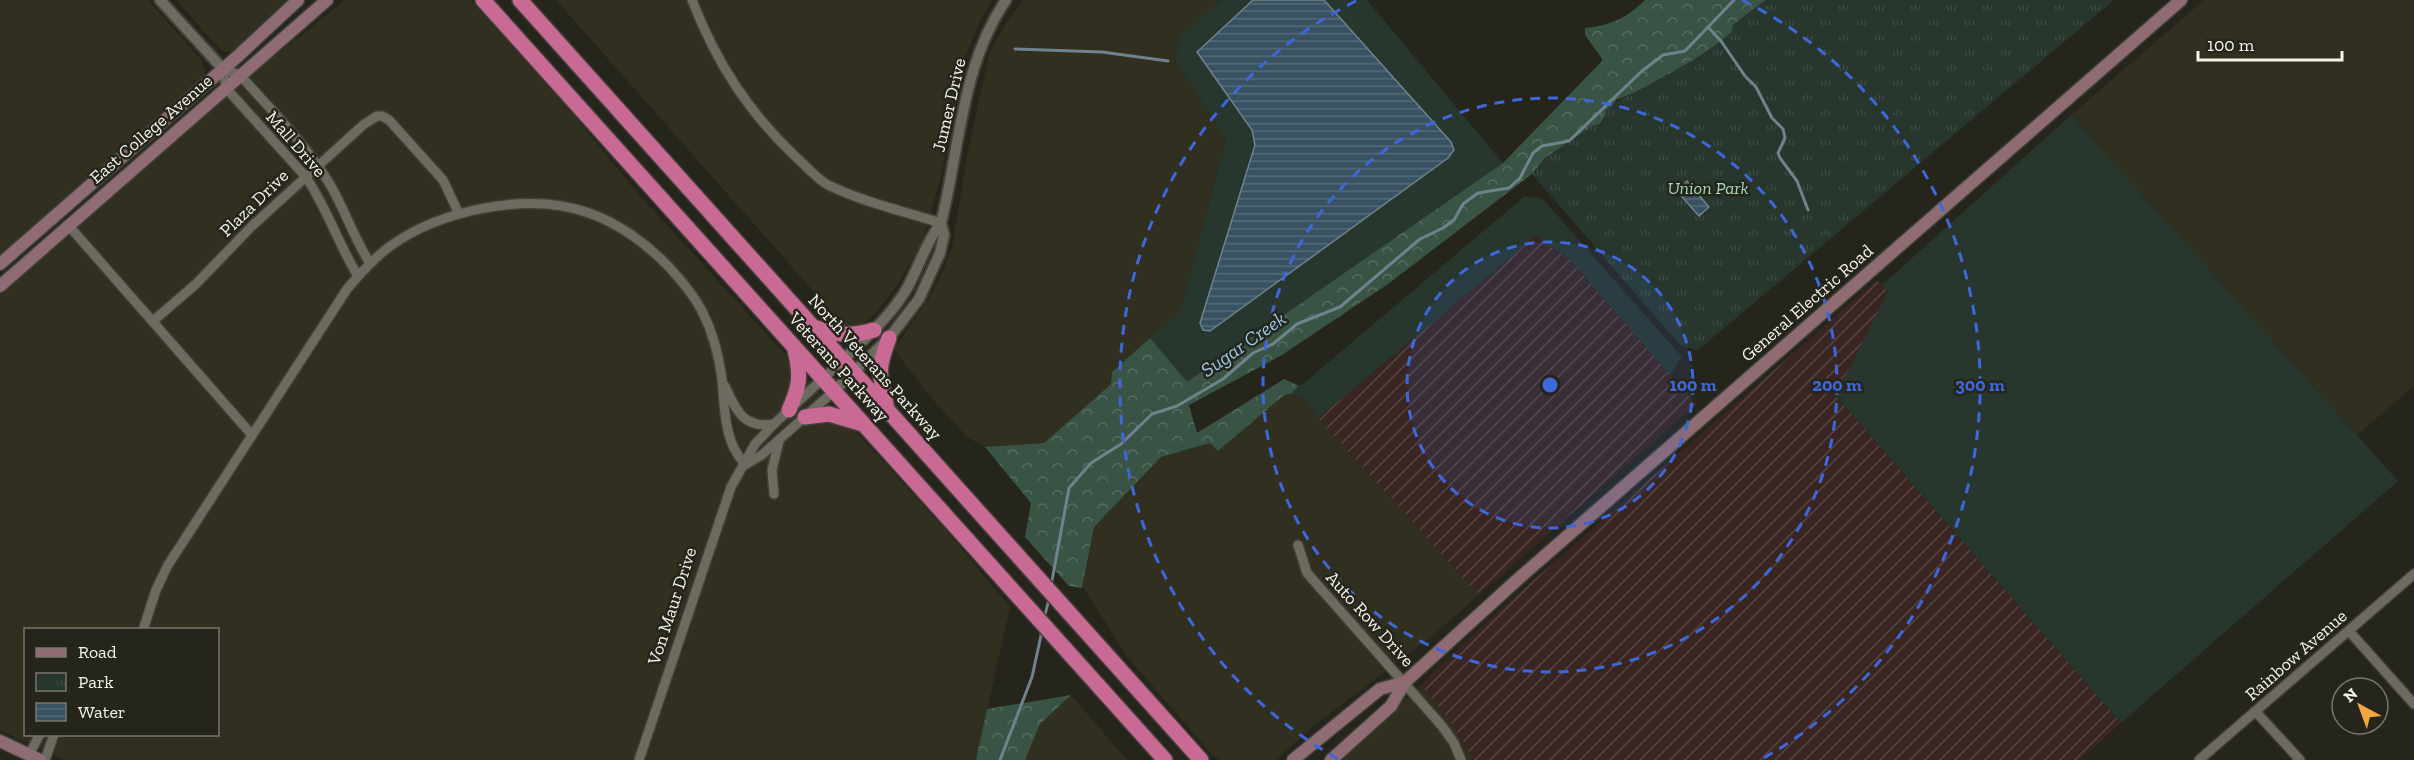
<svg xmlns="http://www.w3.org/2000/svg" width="2414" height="760" viewBox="0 0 2414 760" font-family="'Zilla Slab',serif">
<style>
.built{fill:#312f1f;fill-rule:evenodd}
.industrial{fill:url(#industrial-furrows)}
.grass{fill:#27372e}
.forest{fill:url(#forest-crowns)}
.park{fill:url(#park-tufts)}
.water{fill:url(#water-rules);stroke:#70828b;stroke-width:1.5}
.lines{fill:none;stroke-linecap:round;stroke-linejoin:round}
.stream{stroke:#70828b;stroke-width:3}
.minor-casing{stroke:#414039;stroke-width:12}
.tertiary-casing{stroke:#414039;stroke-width:14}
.secondary-casing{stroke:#414039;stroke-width:15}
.trunk-casing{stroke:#414039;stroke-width:18}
.minor{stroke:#6d6b60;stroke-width:9}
.tertiary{stroke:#6d6b60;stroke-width:10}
.secondary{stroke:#8f6b74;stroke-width:12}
.trunk{stroke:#c86a94;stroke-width:15}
.ring{fill:none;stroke:#3d67db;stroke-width:3;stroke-dasharray:10 8}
.labels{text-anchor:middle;stroke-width:5;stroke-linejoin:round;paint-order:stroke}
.street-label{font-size:18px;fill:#f4f3ec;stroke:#26251b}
.park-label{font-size:18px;font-style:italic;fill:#a3dbbd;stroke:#26251b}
.water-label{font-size:20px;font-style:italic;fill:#95c8e9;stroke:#26251b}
.centre{fill:#3d67db;stroke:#26251b;stroke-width:3}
.ring-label{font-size:18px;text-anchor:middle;font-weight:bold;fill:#3d67db;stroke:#26251b;stroke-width:5;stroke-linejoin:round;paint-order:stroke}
</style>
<defs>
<pattern id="industrial-furrows" width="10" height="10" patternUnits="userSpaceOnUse" patternTransform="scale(1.5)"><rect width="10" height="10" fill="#392622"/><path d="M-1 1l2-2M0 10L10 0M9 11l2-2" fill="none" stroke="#564642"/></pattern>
<pattern id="forest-crowns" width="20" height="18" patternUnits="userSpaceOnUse" patternTransform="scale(1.5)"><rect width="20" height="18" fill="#395445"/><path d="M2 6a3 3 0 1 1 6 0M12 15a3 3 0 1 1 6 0" fill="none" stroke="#566d60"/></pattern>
<pattern id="park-tufts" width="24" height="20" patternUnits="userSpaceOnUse" patternTransform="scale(1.5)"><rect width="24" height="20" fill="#27372e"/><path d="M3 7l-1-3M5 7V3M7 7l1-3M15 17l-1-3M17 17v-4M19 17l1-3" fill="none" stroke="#3c4b42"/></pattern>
<pattern id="water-rules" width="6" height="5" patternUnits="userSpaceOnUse" patternTransform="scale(1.5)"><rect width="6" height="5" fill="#385262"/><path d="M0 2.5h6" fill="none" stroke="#556b79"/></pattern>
</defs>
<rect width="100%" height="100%" fill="#26251b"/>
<!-- built -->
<g class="built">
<path d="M0 0H148L201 59 205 72 201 80 0 256Z"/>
<path d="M176 0H290L236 51 228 52 222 51Z"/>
<path d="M344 0H471L574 115 633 188 944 528 1010 607 976 760H64L0 730V294L261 65 309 30ZM26 630H218V734H26Z"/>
<path d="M556 0H992L978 25 965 58 942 172 923 241 896 287 874 315 859 326 845 327Z"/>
<path d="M1023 0H1221L1180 36 1175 60 1226 140 1181 311 1112 372 1111 384 1044 443 985 447 967 437 928 394 894 349 929 298 943 271 952 247 967 156 990 51 1008 20Z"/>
<path d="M2204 0H2414V386L2357 435 2071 115Z"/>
<path d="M1292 393 1300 397 1479 595 1438 631 1311 728 1276 760H1220L1213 756 1126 655 1083 587 1096 513 1161 457 1210 443 1218 451 1283 396Z"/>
<path d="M1421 685 1452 723 1474 760H1341Z"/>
<path d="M1071 695 1127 760H1025L1040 724Z"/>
</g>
<!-- industrial -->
<g class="industrial">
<path d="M1536 236 1570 260 1696 404 1479 595 1318 418Z"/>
<path d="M1877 280 1888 292 1836 396 2121 723 2079 760H1474L1452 723 1421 685 1496 613Z"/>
</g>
<!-- grass -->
<g class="grass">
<path d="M1221 0H1253L1197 52 1252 130 1255 145 1200 323 1203 330 1210 331 1448 158 1451 142 1324 0H1367L1503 163 1186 383 1150 338 1181 310 1226 140 1175 60 1180 36Z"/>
<path d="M2071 115 2398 481 2121 723 1836 396 1888 292 1882 285Z"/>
<path d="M1525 196 1542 198 1682 357 1670 375 1570 260 1536 236 1318 418 1302 398 1292 393Z"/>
</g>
<!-- forest -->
<g class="forest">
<path d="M1645 0H1766L1733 25 1732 32 1706 54 1634 93 1616 100 1600 124 1592 126 1545 158 1532 174 1388 284 1282 355 1189 405 1197 433 1284 379 1299 386 1292 393 1283 396 1218 451 1210 443 1161 457 1094 527 1082 588 1069 586 1025 537 1031 503 985 447 1044 443 1111 384 1112 372 1150 338 1187 382 1503 163 1603 60 1585 35V28C1609 26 1629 17 1645 0Z"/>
<path d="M1071 695 1040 724 1025 760H976L987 709Z"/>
</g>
<!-- park -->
<path class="park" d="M1766 0H2114L1698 350 1680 345 1532 174 1545 158 1592 126 1600 124 1605 119V111C1618 99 1633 94 1649 85 1679 68 1705 55 1732 32L1733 25Z"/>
<!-- water -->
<g class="water">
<path d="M1253 0H1324L1451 142 1454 150 1448 158 1210 331 1203 330 1200 323 1255 145 1252 130 1197 52Z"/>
<path d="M1687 181 1709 207 1699 216 1677 191Z"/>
</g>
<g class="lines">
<!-- stream -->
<g class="stream">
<path d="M1708 27 1721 41 1745 76 1756 87 1772 118 1783 129 1785 138 1778 153 1780 158 1797 181 1808 210"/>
<path d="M1015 49 1102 52 1168 61"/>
<path d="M1051 586 1069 488 1091 463 1121 444 1152 414 1177 406 1223 379 1253 353 1273 344 1297 324 1340 307 1420 239 1443 228 1454 220 1463 204 1478 193 1509 188 1520 178 1533 153 1542 146 1569 141 1642 71 1663 55 1685 51 1734 0"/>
<path d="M1044 619 1049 599"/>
<path d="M1000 760 1032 677 1042 631"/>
</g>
<defs>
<g id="minor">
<path d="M692 0C716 62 748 112 797 158 807 167 817 179 828 185 863 202 903 211 941 223"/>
<path d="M69 226 252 435"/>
<path d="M358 276C338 244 327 207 305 176L226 88 223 69 240 75C270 109 304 142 328 181 344 207 353 237 370 263"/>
<path d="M153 321 196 284 251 227 363 125 377 116H382L389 120 443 180 459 214"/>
<path d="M725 386C736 410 743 429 774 424"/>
<path d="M745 465 763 454 834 391"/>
<path d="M774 494 772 470 779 441"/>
<path d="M1298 545 1307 573 1442 726 1454 743 1461 760"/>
<path d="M143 630 156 590 168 565 347 289C360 274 373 259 389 247 440 210 528 191 589 213 618 223 647 244 668 266 682 281 694 295 703 313 713 333 719 357 722 379 724 401 724 425 733 446 736 453 741 459 745 465"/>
<path d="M2349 631 2414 704"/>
<path d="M2255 711 2300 760"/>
<path d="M29 755 40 734"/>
<path d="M45 760 54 734"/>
<path d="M639 760 731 487 755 444 774 424 843 360"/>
<path d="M2199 760 2414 574"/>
</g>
<g id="tertiary">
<path d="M160 0 223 69"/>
<path d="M843 360C865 338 890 317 906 290 919 268 925 243 941 223 960 147 961 66 1006 0"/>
<path d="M834 391 889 338 919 299 940 253 944 235 941 223"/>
</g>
<g id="secondary">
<path d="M0 264 238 56 298 0"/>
<path d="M0 286 327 0"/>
<path d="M0 741 40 760"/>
<path d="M1293 760 1380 689 1405 682"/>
<path d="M1331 760 1391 706 1405 682 1517 580 2181 0"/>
</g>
<g id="trunk">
<path d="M483 0 1165 760"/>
<path d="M520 0 1201 760"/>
<path d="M813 327C838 335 849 337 874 330"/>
<path d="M887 409C880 374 876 372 889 338"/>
<path d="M789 410C800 386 801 375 795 350"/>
<path d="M805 417 829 414 863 424"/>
</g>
</defs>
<!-- minor casing -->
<use href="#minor" class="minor-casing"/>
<!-- tertiary casing -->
<use href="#tertiary" class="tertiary-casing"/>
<!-- secondary casing -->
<use href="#secondary" class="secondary-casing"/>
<!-- trunk casing -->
<use href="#trunk" class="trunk-casing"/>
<!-- minor -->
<use href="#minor" class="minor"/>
<!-- tertiary -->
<use href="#tertiary" class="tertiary"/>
<!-- secondary -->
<use href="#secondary" class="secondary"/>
<!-- trunk -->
<use href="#trunk" class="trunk"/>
</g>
<!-- distance rings -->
<circle cx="1550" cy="385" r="143" fill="#3d67db" fill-opacity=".12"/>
<g class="ring">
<circle cx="1550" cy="385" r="143"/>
<circle cx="1550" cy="385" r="287"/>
<path d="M1338 759A430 430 0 0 1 1358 0M1742 0A430 430 0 0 1 1762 759"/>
</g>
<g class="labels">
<!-- street labels -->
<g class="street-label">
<text transform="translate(949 105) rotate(-77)" y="6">Jumer Drive</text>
<text transform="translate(151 129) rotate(-41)" y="6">East College Avenue</text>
<text transform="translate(296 144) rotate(49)" y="6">Mall Drive</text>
<text transform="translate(254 203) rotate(-44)" y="6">Plaza Drive</text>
<text transform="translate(1807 303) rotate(-41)" y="6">General Electric Road</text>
<text transform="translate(839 367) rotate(48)" y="6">Veterans Parkway</text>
<text transform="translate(875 367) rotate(48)" y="6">North Veterans Parkway</text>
<text transform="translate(672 606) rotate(-72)" y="6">Von Maur Drive</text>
<text transform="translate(1370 619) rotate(48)" y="6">Auto Row Drive</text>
<text transform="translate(2296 655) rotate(-41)" y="6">Rainbow Avenue</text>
</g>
<!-- park labels -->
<g class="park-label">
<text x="1708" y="194">Union Park</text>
</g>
<!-- water labels -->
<g class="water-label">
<text transform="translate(1243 344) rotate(-35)" y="7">Sugar Creek</text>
</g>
</g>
<circle cx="1550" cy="385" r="9" class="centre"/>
<g class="ring-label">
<text x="1693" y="391">100 m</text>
<text x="1837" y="391">200 m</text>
<text x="1980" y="391">300 m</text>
</g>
<!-- legend -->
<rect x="24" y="628" width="195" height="108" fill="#26251b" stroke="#78776f" stroke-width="1.5"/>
<rect x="36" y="648" width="30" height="9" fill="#8f6b74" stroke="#78776f" stroke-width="1.5"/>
<text x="78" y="658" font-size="18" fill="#f4f3ec">Road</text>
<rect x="36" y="673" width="30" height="18" fill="url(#park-tufts)" stroke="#78776f" stroke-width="1.5"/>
<text x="78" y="688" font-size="18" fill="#f4f3ec">Park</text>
<rect x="36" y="703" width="30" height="18" fill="url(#water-rules)" stroke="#78776f" stroke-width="1.5"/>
<text x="78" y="718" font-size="18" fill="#f4f3ec">Water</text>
<!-- north arrow -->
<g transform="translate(2360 706) rotate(319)"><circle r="28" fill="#26251b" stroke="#78776f" stroke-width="1.5"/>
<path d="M0-4.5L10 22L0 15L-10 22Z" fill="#f1a640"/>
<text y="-9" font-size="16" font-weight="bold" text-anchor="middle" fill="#f4f3ec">N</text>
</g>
<!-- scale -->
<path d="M2198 51v9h144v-9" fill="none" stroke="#f4f3ec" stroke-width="3"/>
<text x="2207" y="51" font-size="18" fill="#f4f3ec" stroke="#26251b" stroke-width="4.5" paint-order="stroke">100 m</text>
</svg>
